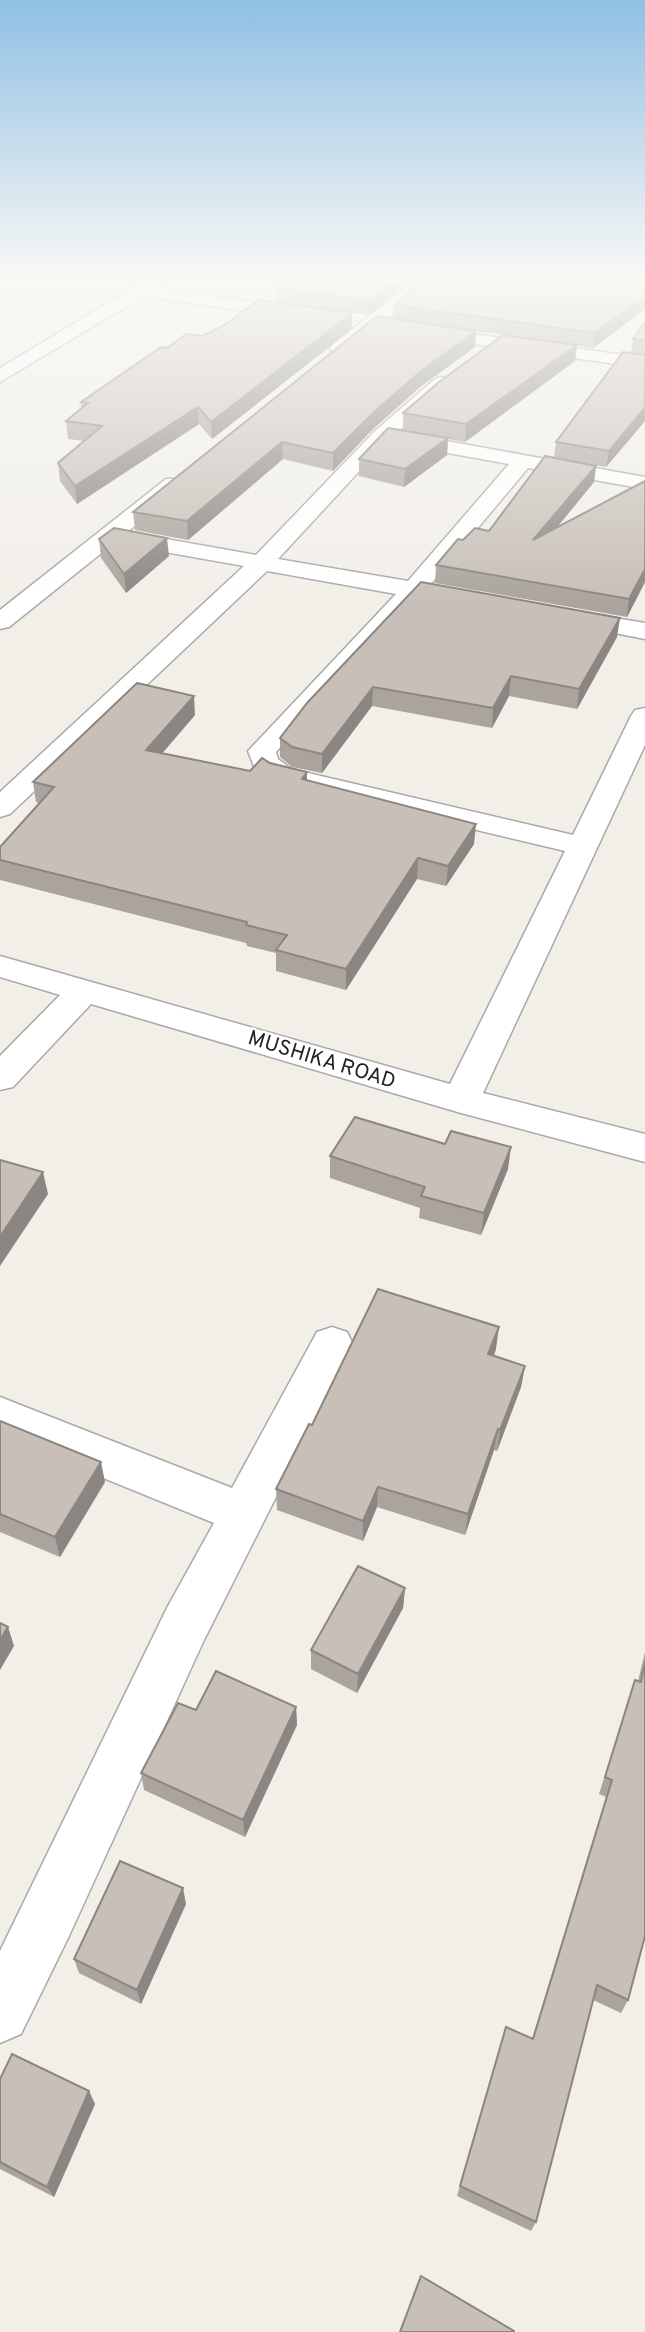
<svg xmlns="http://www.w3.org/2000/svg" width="645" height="2332" viewBox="0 0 645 2332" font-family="Overpass,sans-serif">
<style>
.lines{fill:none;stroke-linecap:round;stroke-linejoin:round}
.minor-casing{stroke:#a9a9a9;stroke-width:3}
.minor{fill:#fff;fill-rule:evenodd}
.wall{fill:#aba49e}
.shaded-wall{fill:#8b8681}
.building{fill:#c7bfb8;stroke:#8b8681;stroke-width:2}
.labels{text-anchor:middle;stroke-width:5;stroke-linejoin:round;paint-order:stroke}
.street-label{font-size:21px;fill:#222;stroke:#fff}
</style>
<rect width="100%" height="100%" fill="#f2efe9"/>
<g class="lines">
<defs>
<g id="minor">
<path d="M150 278H169L157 288 301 309 310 314 301 319 144 296 0 382V368Z"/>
<path d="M419 278H437L345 352H333L330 348 333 344Z"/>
<path d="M423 327 645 358V368L417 336 414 332Z"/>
<path d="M442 377 451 383 449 387 397 432 645 477V489L528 468 430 585 442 588 445 593 442 598 433 600 419 598 276 752 278 759 291 769 573 835 631 716 635 710 645 708V745L483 1093 645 1134V1162L461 1113 91 1004 13 1087 0 1090V1056L60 995 0 977V956L450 1084 565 851 271 781 255 769 248 751 396 594 267 571 10 814 0 817V792L244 566 114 543 9 627 0 629V610L166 479H182L185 484 182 489 127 532 256 555 375 431 435 379ZM389 439 398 444 509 464 408 581 278 559Z"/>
<path d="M568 610 645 623V639L559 622 556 617 559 612Z"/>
<path d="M332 1327 347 1332 353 1344 203 1642 69 1936 21 2034 0 2043V1951L167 1608 214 1523 0 1436V1397L232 1488 317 1332Z"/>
</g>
</defs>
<!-- minor casing -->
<use href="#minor" class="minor-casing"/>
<!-- minor -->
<use href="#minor" class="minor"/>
</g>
<!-- wall -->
<g class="wall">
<path d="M290 278H416L368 315 277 302 276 288Z"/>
<path d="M645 278V309L593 348 577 346 575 361 465 442 448 439 447 455 404 487 359 476V459L403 430V413L503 335 476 331 475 347 420 387 373 429 333 471 283 459 188 540 135 530 133 512 393 318 394 305Z"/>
<path d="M645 322V421L606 467 554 458 556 442 631 353 633 339Z"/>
<path d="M352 329 212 439 199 424 77 504 60 481 58 463 85 441 68 439 66 421 81 409V402L167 348 203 336Z"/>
<path d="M596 466 594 482 556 528 645 582 627 617 435 583 436 565 463 540 489 531Z"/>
<path d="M99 539 169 556 126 593 101 558Z"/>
<path d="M421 582 617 637 577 709 509 696 492 728 372 706 322 773 292 767 280 757V738Z"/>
<path d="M195 715 162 753 250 771 270 763 307 781 474 844 446 886 417 879 346 990 276 971V953L247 946 246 943 0 880V847L39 803 36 802 33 782Z"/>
<path d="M330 1156 508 1169 481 1235 419 1218 420 1208 330 1178Z"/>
<path d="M496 1349 494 1356 525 1366 521 1387 497 1451 494 1450 465 1535 377 1507 363 1541 277 1510 276 1489 312 1425Z"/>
<path d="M0 1421 105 1482 60 1557 0 1532Z"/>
<path d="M405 1588 403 1608 357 1693 311 1669V1650Z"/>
<path d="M645 1652V1936L628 2000 621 2013 593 2000 536 2222 531 2231 457 2196 502 2040 532 2039 606 1797 599 1794 635 1680 638 1681Z"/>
<path d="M296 1707 297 1725 245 1837 144 1790 141 1773 196 1710Z"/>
<path d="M186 1904 141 2004 79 1973 74 1959Z"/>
<path d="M0 2079 95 2104 54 2197 0 2169Z"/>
</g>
<!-- shaded-wall -->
<g class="shaded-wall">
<path d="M399 278H416L368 315 369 301Z"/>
<path d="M645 297V309L593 348 594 333Z"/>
<path d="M352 313V329L212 439 211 422Z"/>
<path d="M476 331 475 347 420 387 373 429 333 471V453L374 412 421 371Z"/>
<path d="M577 345 575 361 465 442 466 424Z"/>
<path d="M198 407 199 424 77 504 75 486Z"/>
<path d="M645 408V421L606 467 609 451Z"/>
<path d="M448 438 447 455 404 487 405 469Z"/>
<path d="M282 442 283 459 188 540 187 521Z"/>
<path d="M596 466 594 482 532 558 533 540Z"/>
<path d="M167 538 169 556 126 593 124 574Z"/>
<path d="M645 569V582L627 617 629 599Z"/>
<path d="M620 618 617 637 577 709 579 689Z"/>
<path d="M511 676 509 696 492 728 493 708Z"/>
<path d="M373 687 372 706 322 773V754Z"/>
<path d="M194 696 195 715 148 770 146 750Z"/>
<path d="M307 772V792L302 779Z"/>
<path d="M476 824 474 844 446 886 448 866Z"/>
<path d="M418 858 417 879 346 990V969Z"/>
<path d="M511 1147 508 1169 481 1235 484 1213Z"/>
<path d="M43 1172 48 1194 0 1266V1237Z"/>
<path d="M499 1327 496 1349 486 1375 488 1354Z"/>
<path d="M525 1366 521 1387 497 1451 500 1430Z"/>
<path d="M498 1429 494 1450 465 1535 468 1514Z"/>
<path d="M101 1462 105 1482 60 1557 55 1537Z"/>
<path d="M378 1487 377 1507 363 1541V1521Z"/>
<path d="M405 1588 403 1608 357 1693 358 1674Z"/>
<path d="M8 1627 14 1646 0 1670V1640Z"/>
<path d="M296 1707 297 1725 245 1837 243 1820Z"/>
<path d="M183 1888 186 1904 141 2004 137 1990Z"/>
<path d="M89 2091 95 2104 54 2197 47 2187Z"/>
</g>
<!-- building -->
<g class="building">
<path d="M290 278H399L369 301 276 288Z"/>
<path d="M426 278H645V297L594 333 394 305Z"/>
<path d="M259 300 352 313 211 422 198 407 75 486 58 463 102 426 66 421 88 403 81 402 161 347 167 348 186 334 203 336 226 324Z"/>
<path d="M377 316 476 331 421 371 374 412 333 453 282 442 187 521 133 512Z"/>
<path d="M645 322V341L633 339Z"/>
<path d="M503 335 577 345 466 424 403 413 439 382Z"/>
<path d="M623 352 645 355V408L609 451 556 442Z"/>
<path d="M388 428 448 438 405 469 359 459Z"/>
<path d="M545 456 596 466 533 540 645 481V569L629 599 436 565 458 539 463 540 475 528 489 531Z"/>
<path d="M114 528 167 538 124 574 99 539Z"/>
<path d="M421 582 620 618 579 689 511 676 493 708 373 687 322 754 292 747 280 738 307 703Z"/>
<path d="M137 683 194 696 146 750 250 771 262 758 270 763 307 772 302 779 476 824 448 866 418 858 346 969 276 950 287 935 246 925 247 922 0 860V847L54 787 33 782Z"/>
<path d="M355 1117 445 1144 451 1131 511 1147 484 1213 421 1196 425 1187 330 1156Z"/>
<path d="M0 1160 43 1172 0 1237Z"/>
<path d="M378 1289 499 1327 488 1354 525 1366 500 1430 498 1429 468 1514 378 1487 363 1521 276 1489 309 1424 312 1425Z"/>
<path d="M0 1421 101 1462 55 1537 0 1514Z"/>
<path d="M358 1566 405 1588 358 1674 311 1650Z"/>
<path d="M0 1623 8 1627 0 1640Z"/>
<path d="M645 1662V1936L628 2000 597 1985 536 2222 460 2186 506 2027 533 2039 612 1780 605 1777 635 1680 641 1682Z"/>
<path d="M216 1671 296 1707 243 1820 141 1773 178 1703 196 1710Z"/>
<path d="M120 1861 183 1888 137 1990 74 1959Z"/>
<path d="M12 2054 89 2091 47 2187 0 2162V2079Z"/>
<path d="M421 2276 514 2331V2332H400Z"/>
</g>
<!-- sky -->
<linearGradient id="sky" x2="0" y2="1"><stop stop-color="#8fc0e4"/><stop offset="0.46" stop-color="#f9f8f5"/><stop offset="1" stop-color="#f9f8f5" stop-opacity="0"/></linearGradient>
<rect width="645" height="604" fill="url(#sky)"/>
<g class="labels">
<!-- street labels -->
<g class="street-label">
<text transform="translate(322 1059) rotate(17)" y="7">MUSHIKA ROAD</text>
</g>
</g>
</svg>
